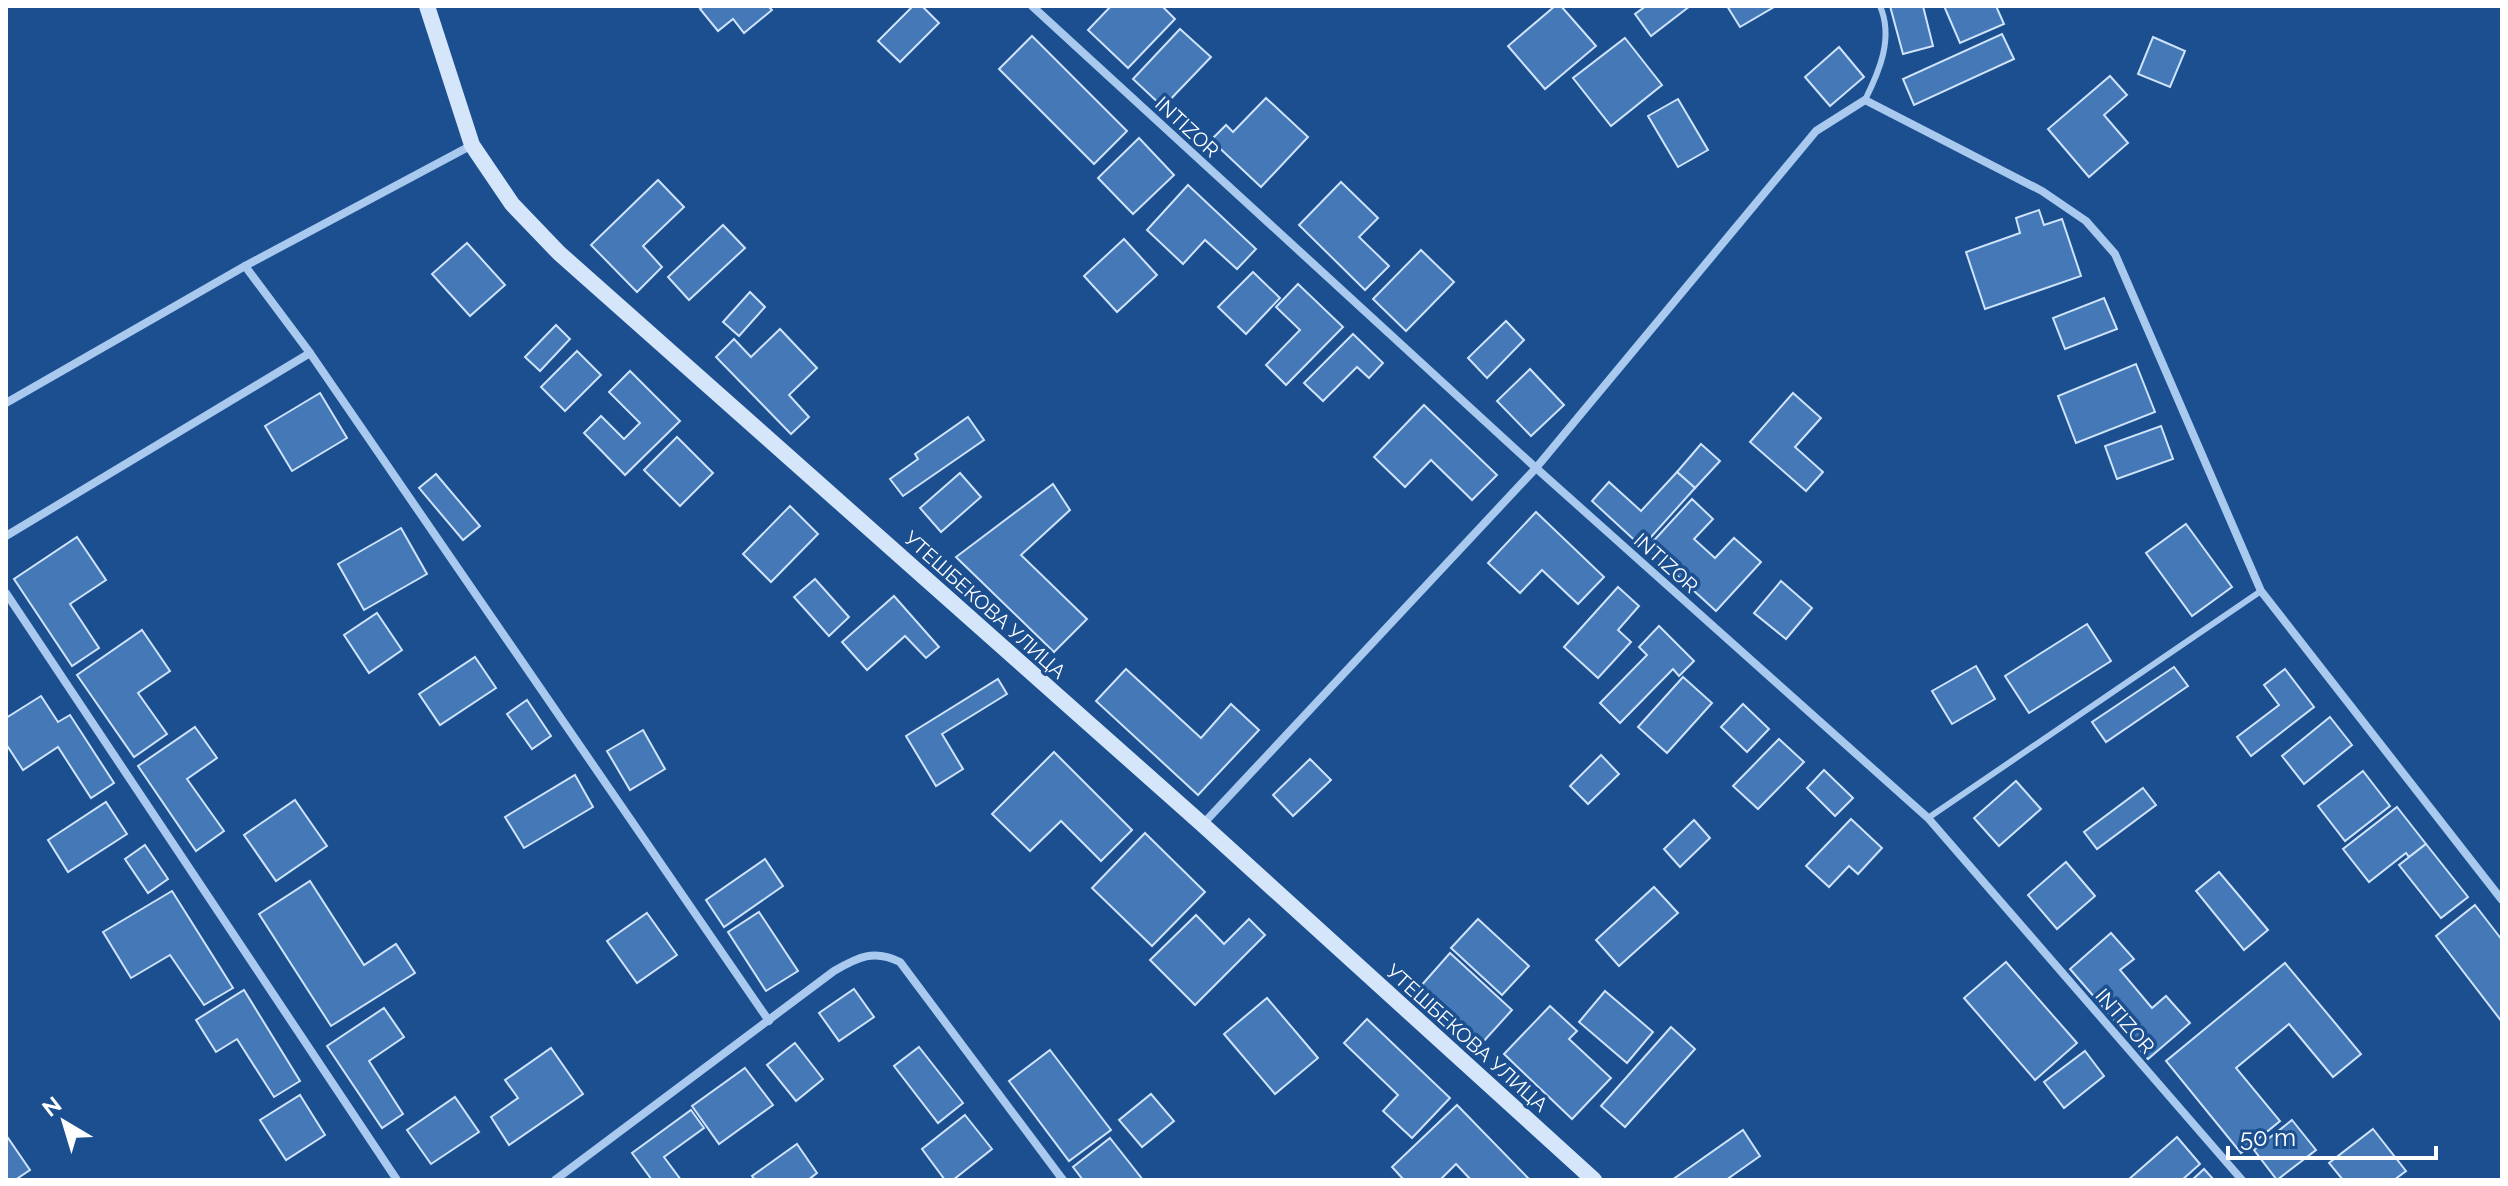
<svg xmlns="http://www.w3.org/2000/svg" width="2508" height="1186" viewBox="0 0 2508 1186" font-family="Raleway,sans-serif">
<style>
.building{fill:#4478b7;stroke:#cfe3fa;stroke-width:2}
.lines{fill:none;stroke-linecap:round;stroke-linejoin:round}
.service{stroke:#a9c9ee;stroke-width:6}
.minor{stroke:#a9c9ee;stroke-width:8}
.secondary{stroke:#d6e6fa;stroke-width:16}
.labels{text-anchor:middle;stroke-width:7;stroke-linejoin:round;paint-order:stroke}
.street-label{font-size:20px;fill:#fff;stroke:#1b4f8f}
</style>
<rect width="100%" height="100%" fill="#1b4f8f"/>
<!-- building -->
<g class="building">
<path d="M704 6H768L772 10 744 33 733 19 718 31 700 9Z"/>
<path d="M913 6H922L939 23 900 62 878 41Z"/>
<path d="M1111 6H1162L1175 19 1128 68 1088 30Z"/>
<path d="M1555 6H1561L1596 46 1545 89 1508 46Z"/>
<path d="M1646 6H1690L1651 36 1635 14Z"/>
<path d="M1727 6H1773L1774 7 1740 27Z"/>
<path d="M1890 6H1923L1933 46 1903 54Z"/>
<path d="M1944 6H1996L2004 24 1960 43Z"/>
<path d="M1180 29 1211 57 1163 107 1133 79Z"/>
<path d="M2002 34 2014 59 1914 105 1903 79Z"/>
<path d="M1032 36 1127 131 1094 164 999 69Z"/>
<path d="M2153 37 2185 51 2170 87 2138 74Z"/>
<path d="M1625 38 1662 85 1611 126 1573 78Z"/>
<path d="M1839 47 1864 77 1830 106 1805 77Z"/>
<path d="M2110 76 2127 95 2104 115 2128 143 2089 177 2048 129Z"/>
<path d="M1266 98 1308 137 1261 187 1211 140 1226 125 1233 132Z"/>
<path d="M1678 99 1708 150 1678 167 1648 116Z"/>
<path d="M1139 138 1174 175 1133 214 1098 178Z"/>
<path d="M658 180 684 207 643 246 662 267 637 292 591 245Z"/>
<path d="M1341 182 1378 218 1359 237 1389 266 1365 290 1299 225Z"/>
<path d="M1188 185 1256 249 1237 269 1205 240 1183 264 1147 230Z"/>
<path d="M2039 210 2044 225 2062 219 2081 276 1985 309 1966 252 2020 233 2016 218Z"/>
<path d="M723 225 745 248 689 300 668 277Z"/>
<path d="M1124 239 1157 275 1117 312 1084 276Z"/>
<path d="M467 243 505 285 470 316 432 274Z"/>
<path d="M1421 250 1454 282 1406 331 1373 299Z"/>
<path d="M1253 272 1280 298 1246 334 1218 307Z"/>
<path d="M1298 284 1343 327 1286 385 1266 365 1300 330 1276 307Z"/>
<path d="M750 292 765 307 739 336 723 322Z"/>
<path d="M2104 298 2117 329 2065 349 2053 318Z"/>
<path d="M1506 321 1524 340 1487 378 1468 358Z"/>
<path d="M556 325 570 339 540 371 525 357Z"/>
<path d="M780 329 817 368 789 395 809 417 791 434 716 357 734 339 751 357Z"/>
<path d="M1353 334 1383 363 1369 378 1357 367 1323 401 1304 383Z"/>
<path d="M577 351 601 375 565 411 541 387Z"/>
<path d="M2136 364 2155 412 2076 443 2058 396Z"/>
<path d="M1530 369 1564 405 1531 436 1497 401Z"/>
<path d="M630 371 680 421 625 475 584 433 601 416 624 439 640 423 609 392Z"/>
<path d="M320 393 347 438 292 471 265 426Z"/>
<path d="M1793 393 1821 418 1795 447 1823 472 1806 491 1750 442Z"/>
<path d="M1424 405 1497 475 1472 500 1431 460 1405 487 1374 457Z"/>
<path d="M968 417 984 440 903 496 890 479 918 459 915 454Z"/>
<path d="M2161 426 2173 459 2117 479 2105 446Z"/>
<path d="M677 437 713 473 680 506 644 470Z"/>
<path d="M1701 444 1720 461 1695 488 1677 472Z"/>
<path d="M1677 472 1695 488 1642 547 1592 501 1609 482 1641 511Z"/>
<path d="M960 473 981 497 941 532 920 508Z"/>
<path d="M436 474 480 526 463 540 419 488Z"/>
<path d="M1053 484 1070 510 1021 555 1087 619 1054 652 956 557Z"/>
<path d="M1692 499 1713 519 1694 539 1715 558 1734 538 1761 562 1716 611 1647 548Z"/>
<path d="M790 506 818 534 771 582 743 554Z"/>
<path d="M1536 512 1604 577 1578 604 1542 570 1520 593 1488 563Z"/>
<path d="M2186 524 2232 587 2192 616 2146 553Z"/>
<path d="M401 528 427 574 364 610 338 564Z"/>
<path d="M77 537 106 580 70 604 99 648 72 666 14 579Z"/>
<path d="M815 579 849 617 829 636 794 597Z"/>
<path d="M1781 581 1812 608 1786 639 1754 613Z"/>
<path d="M1618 587 1639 606 1618 630 1631 642 1598 678 1564 647Z"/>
<path d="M894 596 939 647 926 658 905 636 867 670 842 642Z"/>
<path d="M377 613 402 650 369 673 344 635Z"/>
<path d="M2087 624 2111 661 2029 713 2005 676Z"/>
<path d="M1659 626 1694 661 1679 676 1673 669 1620 723 1600 703 1647 655 1639 647Z"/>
<path d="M142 630 170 671 138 693 167 734 134 757 77 675Z"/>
<path d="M475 657 496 688 440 725 419 694Z"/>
<path d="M1976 666 1995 699 1952 724 1932 691Z"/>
<path d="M2174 667 2188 686 2106 742 2092 722Z"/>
<path d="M1126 669 1201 738 1231 704 1259 730 1198 795 1096 701Z"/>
<path d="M2285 669 2314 707 2251 756 2237 737 2279 705 2264 685Z"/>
<path d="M1683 677 1712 703 1667 753 1638 727Z"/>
<path d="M998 679 1007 694 942 734 963 769 936 786 906 736Z"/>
<path d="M41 696 58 722 70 715 114 783 91 798 58 747 23 770 6 744V718Z"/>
<path d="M527 700 551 736 532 749 507 714Z"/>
<path d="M1743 704 1769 729 1747 752 1721 727Z"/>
<path d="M2330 717 2352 745 2304 784 2282 756Z"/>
<path d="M195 727 217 758 187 779 224 831 196 851 138 766Z"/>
<path d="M643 730 665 769 630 790 607 751Z"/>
<path d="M1779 739 1804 762 1758 809 1733 786Z"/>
<path d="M1054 752 1132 830 1101 861 1061 821 1030 851 992 814Z"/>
<path d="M1601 755 1619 774 1588 804 1570 786Z"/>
<path d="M1310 759 1331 780 1293 816 1273 795Z"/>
<path d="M1824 770 1853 798 1835 816 1807 788Z"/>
<path d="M2363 771 2390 806 2345 841 2318 806Z"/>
<path d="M575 775 593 807 524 848 505 817Z"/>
<path d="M2016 781 2041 809 1999 846 1974 818Z"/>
<path d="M2143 788 2156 805 2097 849 2084 832Z"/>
<path d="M295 800 327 846 276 881 244 835Z"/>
<path d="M106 802 127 834 68 872 48 840Z"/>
<path d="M2397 807 2426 844 2409 857 2406 853 2369 882 2343 849Z"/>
<path d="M1851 819 1882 848 1858 874 1849 866 1829 887 1806 866Z"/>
<path d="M1694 820 1710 838 1680 867 1664 849Z"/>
<path d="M1145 833 1205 892 1152 946 1092 888Z"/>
<path d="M2426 844 2468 897 2441 918 2399 865Z"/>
<path d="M145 845 168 879 148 893 125 859Z"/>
<path d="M765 859 783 886 724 927 706 900Z"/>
<path d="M2066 862 2095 896 2057 929 2028 895Z"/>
<path d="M2219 872 2268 930 2244 950 2196 891Z"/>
<path d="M310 881 364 965 396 944 415 973 331 1026 259 914Z"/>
<path d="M1654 887 1678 913 1619 966 1596 940Z"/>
<path d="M172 891 233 988 204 1005 170 955 131 978 103 932Z"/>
<path d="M2475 905 2502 940V1022L2436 936Z"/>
<path d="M759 912 798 971 766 991 728 932Z"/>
<path d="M647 913 677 955 637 983 607 941Z"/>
<path d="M1196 915 1224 944 1249 919 1265 935 1195 1005 1150 960Z"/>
<path d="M1478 919 1529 966 1502 995 1451 948Z"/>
<path d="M2111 933 2134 959 2120 970 2152 1008 2166 996 2190 1023 2148 1059 2070 969Z"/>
<path d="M1450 953 1512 1010 1482 1043 1420 987Z"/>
<path d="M2006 962 2077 1043 2035 1080 1964 998Z"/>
<path d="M2285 963 2361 1054 2333 1077 2289 1024 2236 1068 2280 1121 2241 1153 2166 1061Z"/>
<path d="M854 989 874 1017 839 1041 819 1013Z"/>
<path d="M244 990 300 1081 274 1097 237 1039 216 1052 196 1020Z"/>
<path d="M1605 991 1653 1032 1627 1063 1579 1022Z"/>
<path d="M1267 998 1318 1058 1275 1094 1224 1034Z"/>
<path d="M1550 1006 1577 1031 1569 1039 1611 1078 1572 1119 1504 1054Z"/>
<path d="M384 1008 404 1037 369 1061 403 1114 382 1128 327 1046Z"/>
<path d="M1367 1019 1450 1098 1412 1138 1383 1111 1398 1095 1344 1043Z"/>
<path d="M1671 1027 1695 1049 1625 1127 1601 1106Z"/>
<path d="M795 1043 823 1079 796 1101 767 1065Z"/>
<path d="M919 1047 963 1103 938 1123 894 1066Z"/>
<path d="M551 1048 583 1094 509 1145 491 1117 518 1098 505 1080Z"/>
<path d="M1050 1050 1111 1130 1069 1161 1009 1081Z"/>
<path d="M2085 1051 2104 1076 2064 1108 2044 1082Z"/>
<path d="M745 1068 773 1105 719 1144 692 1106Z"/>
<path d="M1151 1094 1174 1121 1142 1147 1119 1120Z"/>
<path d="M300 1095 325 1135 286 1160 260 1120Z"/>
<path d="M455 1097 479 1132 431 1164 407 1130Z"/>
<path d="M1457 1105 1530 1180H1471L1456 1164 1440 1180H1404L1392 1167Z"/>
<path d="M691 1110 704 1128 664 1157 681 1180H652L632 1153Z"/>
<path d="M965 1115 992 1149 953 1180H945L922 1149Z"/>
<path d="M2292 1120 2316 1150 2277 1180 2254 1150Z"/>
<path d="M2373 1129 2406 1171 2394 1180H2343L2329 1163Z"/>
<path d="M1743 1130 1760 1156 1726 1180H1672Z"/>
<path d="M6 1135 30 1170 15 1180H6Z"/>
<path d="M2177 1137 2200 1164 2182 1180H2128Z"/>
<path d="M1110 1138 1143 1180H1083L1073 1167Z"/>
<path d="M797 1144 817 1173 808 1180H755L752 1176Z"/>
<path d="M2204 1169 2214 1180H2192Z"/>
</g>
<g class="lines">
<!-- service -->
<g class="service">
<path d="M1865 100C1879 72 1894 38 1880 6"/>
<path d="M1928 818 2261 591"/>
</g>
<!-- minor -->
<g class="minor">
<path d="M1032 6 1536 468 1928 818 2242 1180"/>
<path d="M245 266 310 353 769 1021"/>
<path d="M6 403 245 266 472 145"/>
<path d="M6 536 310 353"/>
<path d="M6 593 397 1180"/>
<path d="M1203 824 1536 468 1816 131 1865 100 2042 191 2086 221 2115 254 2261 591 2502 900"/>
<path d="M555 1180 834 971C858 957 874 949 900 962L1063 1180"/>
</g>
<!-- secondary -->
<path class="secondary" d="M427 6 472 145 512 204 559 253 1202 824 1594 1180"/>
</g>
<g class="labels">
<!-- street labels -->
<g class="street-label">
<text transform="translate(1187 127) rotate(43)" y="7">INTIZOR</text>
<text transform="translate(1666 563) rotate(42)" y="7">INTIZOR</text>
<text transform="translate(985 605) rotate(42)" y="7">УТЕШБЕКОВА УЛИЦА</text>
<text transform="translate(2125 1021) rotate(49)" y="7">INTIZOR</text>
<text transform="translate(1467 1038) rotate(42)" y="7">УТЕШБЕКОВА УЛИЦА</text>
</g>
</g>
<!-- border -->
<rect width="2508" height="1186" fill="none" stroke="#ffffff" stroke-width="16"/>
<!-- north arrow -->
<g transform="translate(64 1122) rotate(322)" stroke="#1b4f8f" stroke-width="6" paint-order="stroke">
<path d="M0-6L14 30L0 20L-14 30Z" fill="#ffffff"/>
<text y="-12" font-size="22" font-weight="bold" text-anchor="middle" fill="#ffffff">N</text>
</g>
<!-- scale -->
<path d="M2228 1146v12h208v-12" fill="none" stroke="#ffffff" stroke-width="4"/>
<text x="2240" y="1146" font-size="24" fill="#ffffff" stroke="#1b4f8f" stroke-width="6" paint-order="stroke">50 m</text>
</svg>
